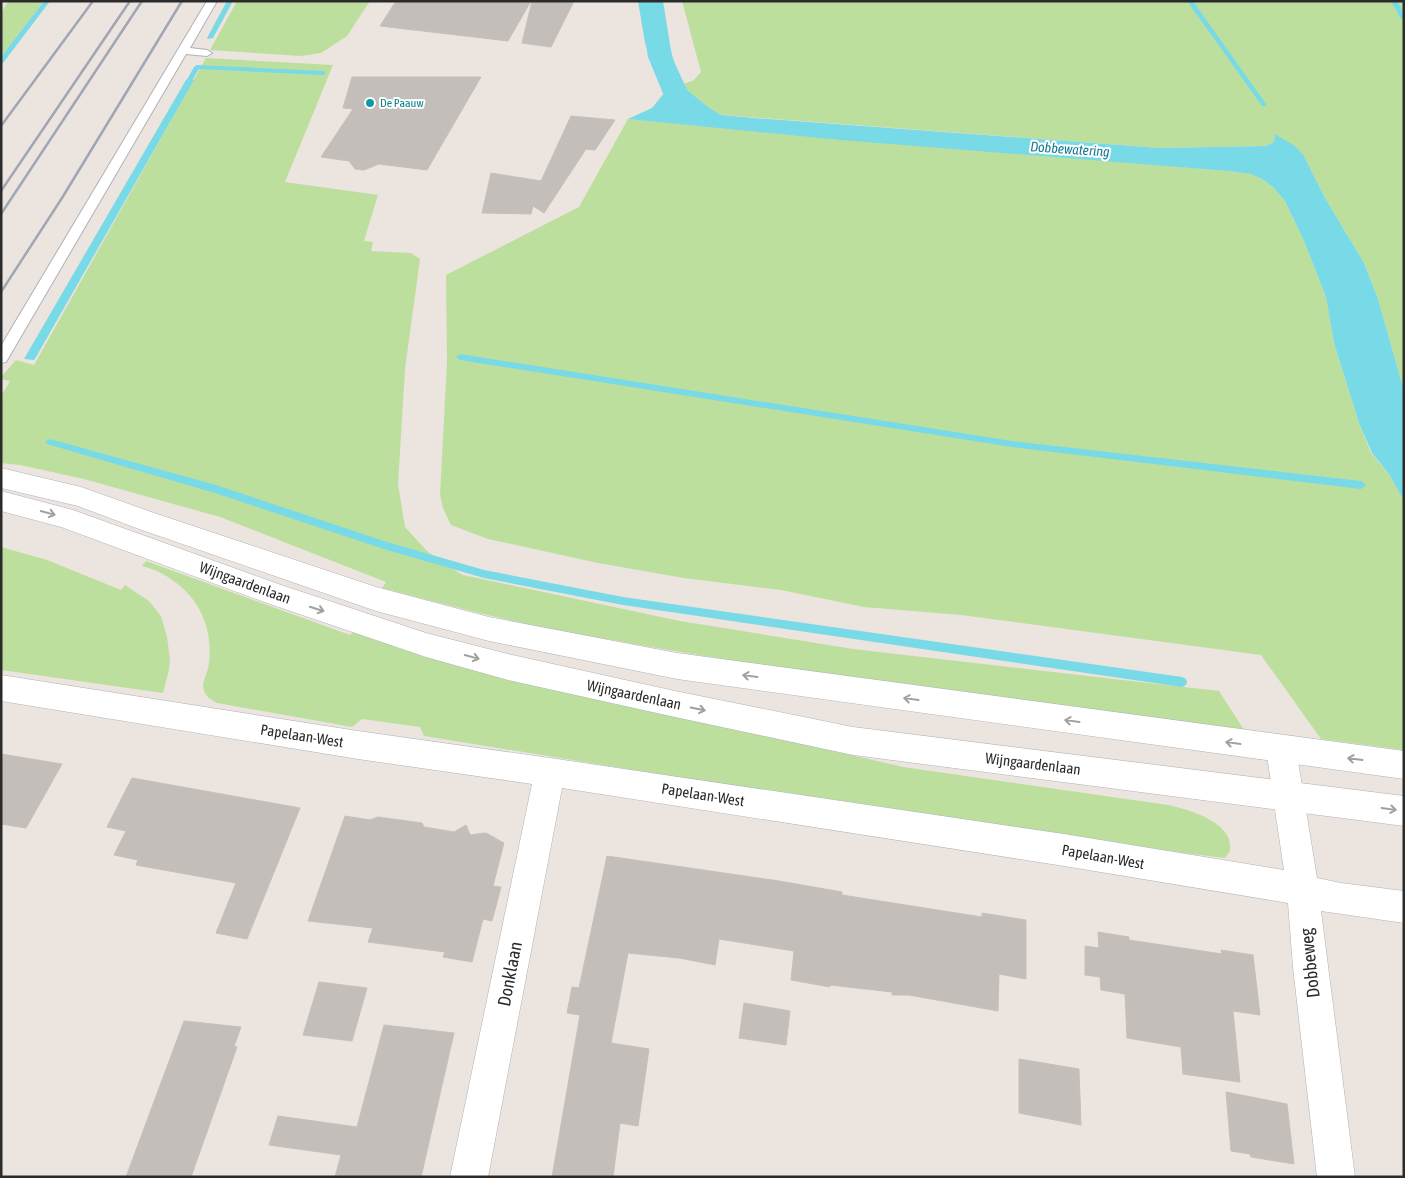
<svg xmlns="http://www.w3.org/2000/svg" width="1405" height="1178" viewBox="0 0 1405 1178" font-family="'Asap Condensed',sans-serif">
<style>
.green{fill:#bddf9e}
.water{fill:#78d9e7}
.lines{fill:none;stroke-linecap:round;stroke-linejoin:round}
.stream{fill:#78d9e7;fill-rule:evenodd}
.canal{fill:#78d9e7;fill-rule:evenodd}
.building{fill:#c4beba;stroke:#c7bfb8}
.lane-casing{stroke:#aeb2ba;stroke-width:2}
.street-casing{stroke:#aeb2ba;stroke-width:1}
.secondary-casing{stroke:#aeb2ba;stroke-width:1}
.lane{fill:#fff;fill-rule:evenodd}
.street{fill:#fff;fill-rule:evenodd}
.secondary{fill:#fff;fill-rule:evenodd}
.rail{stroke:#a1a6b4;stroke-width:2.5}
.oneway{stroke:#a0a0a0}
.culture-dot{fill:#0f9aa8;stroke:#fff;stroke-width:2}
.labels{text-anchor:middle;stroke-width:4;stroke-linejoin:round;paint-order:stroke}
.far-culture-label{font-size:12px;fill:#0d838f;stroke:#fff;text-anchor:start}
.far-water-label{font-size:14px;font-style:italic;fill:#167a93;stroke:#fff}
.street-label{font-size:15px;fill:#2b2b2b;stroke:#fff}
.near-street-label{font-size:18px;fill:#2b2b2b;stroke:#fff}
</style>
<rect width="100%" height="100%" fill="#ece4de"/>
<!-- green -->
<g class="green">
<path d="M9 1H44L1 57V12Z"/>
<path d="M237 1H370L347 36 321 53 301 56 210 50Z"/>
<path d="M682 1H1404V391L1378 299 1364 263 1325 198 1304 156 1275 134 1274 142 1266 146 1160 148 721 115 708 107 681 85 694 80 701 72Z"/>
<path d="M206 58 333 65 285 182 378 195 364 241 373 242 371 251 411 253 420 259 405 369 398 484 405 527 426 550 441 562 463 575 680 621 853 649 1219 691 1244 730C1004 699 764 671 527 624 479 614 430 600 382 588L386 582 220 517 84 479 20 465 1 463V396L10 381 1 379V377L16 360 34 365Z"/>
<path d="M628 119 1229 171 1251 174 1262 179 1273 187 1285 201 1304 241 1326 297 1334 343 1359 423 1371 453 1389 474 1404 501V750L1321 739 1261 655 961 615 864 607 781 590 684 578 598 563 488 539 451 525 443 508 440 495 447 361 446 275 579 207Z"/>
<path d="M1 547 47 560 121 590 125 585 149 601 161 616 167 637 170 659 169 670 163 693 1 670Z"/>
<path d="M146 561 350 635 356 630 708 722 903 767 1168 805C1187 809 1221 819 1229 839 1230 843 1230 848 1230 851L1225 858 1035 835 424 736 420 727 362 719 352 727 217 703C210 700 204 695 203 686 203 681 207 673 208 668 210 660 210 649 209 641 206 604 177 575 142 566Z"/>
</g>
<!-- water -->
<g class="water">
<path d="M638 1H658L678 78 661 80 645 43Z"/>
<path d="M191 78 194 80 36 357 34 360 24 359 186 80Z"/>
<path d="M681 85 708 107 721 115 754 118 1160 148 1266 146 1274 142 1275 134 1295 146 1304 156 1325 198 1364 263 1378 299 1404 391V501L1389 474 1372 453 1359 423 1334 343 1326 297 1304 241 1285 201 1273 187 1262 179 1251 174 1229 171 841 140 628 119 652 108 665 92 663 88Z"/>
</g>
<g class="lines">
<!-- stream -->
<g class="stream">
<path d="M44 1H50L3 63 1 64V57Z"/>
<path d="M227 1H233L213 38 208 39 207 38Z"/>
<path d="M1187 1H1193L1266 104V106H1262Z"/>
<path d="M1391 1H1397L1404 13V21L1401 19Z"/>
<path d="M197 65 323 71 326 73 323 75 199 69 186 91H182L181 90 194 67Z"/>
<path d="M460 354 1012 441 1361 481 1366 485 1361 489 1012 447 460 360 456 357Z"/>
<path d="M50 439 216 485 387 542 484 570 623 597 1182 677 1186 679 1187 682 1186 685 1182 687 623 605 484 578 387 550 215 493 47 444 45 442Z"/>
</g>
<!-- canal -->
<path class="canal" d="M639 1H663L672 57 693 103 716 112 720 117 716 122C703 126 677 120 669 108L648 57Z"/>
</g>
<!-- building -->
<g class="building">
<path d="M396 1H531L508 41 380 26Z"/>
<path d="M532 1H574L551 47 522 43Z"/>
<path d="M352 77H481L427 170 379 164 364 170 355 169 349 161 321 157 353 109 343 108Z"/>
<path d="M571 116 615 120 595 150 586 149 544 213 533 206 531 214 482 213 491 173 541 181Z"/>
<path d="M1 754 62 764 26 828 1 824Z"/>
<path d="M132 778 300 808 247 939 216 933 236 883 136 865 138 860 114 855 126 831 107 827Z"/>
<path d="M345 816 370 820 378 817 422 823 424 827 454 832 466 825 470 835 486 833 504 843 493 886 501 887 492 921 483 919 472 962 443 957 445 952 368 942 373 928 308 921Z"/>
<path d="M607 856 779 881 842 892V895L982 917V913L1026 920V979L999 974 998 1011 909 995H892V992L830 985V987L791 980 794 951 719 939 715 965 679 958 628 953 611 1043 649 1049 638 1126 620 1123 613 1177H552L580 1015 567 1013 572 987 579 988Z"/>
<path d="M1098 932 1129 937V940L1222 954 1221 950 1253 955 1260 1015 1233 1011 1240 1082 1183 1074 1181 1047 1127 1038 1125 994 1101 990 1100 977 1085 975V946L1099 948Z"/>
<path d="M319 982 367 988 352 1041 303 1035Z"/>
<path d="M744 1003 790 1011 786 1045 739 1038Z"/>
<path d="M184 1021 241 1027 234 1046 237 1047 191 1177H126Z"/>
<path d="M384 1025 454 1033 421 1177H335L341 1155 269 1145 278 1116 357 1127Z"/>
<path d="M1019 1059 1079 1069 1081 1125 1019 1113Z"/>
<path d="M1226 1092 1287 1104 1294 1164 1251 1157 1250 1154 1231 1151Z"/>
</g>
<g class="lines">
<defs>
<path id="lane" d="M207 1H217L190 48 207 50 212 53 207 56 186 54 6 362 1 363V346Z"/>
<path id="street" d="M1 675 358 731 550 758 1064 834 1284 870 1266 749 1270 739 1281 735 1292 739 1296 749 1317 878 1341 883 1404 891V923L1321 911 1355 1177H1317L1293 967 1288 903 1064 866 562 788 488 1177H450L532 784 358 759 1 701Z"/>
<g id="secondary">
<path d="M1 468 81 487 157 514 376 587 489 617 677 653 1404 751V779L677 679 489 641 376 611 139 529 78 506 1 488Z"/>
<path d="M1 491 73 510 281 585 426 633 508 654 675 691 853 727 1404 796V826L853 755 675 717 508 680 426 657 267 603 61 527 1 511Z"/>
</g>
</defs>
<!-- lane casing -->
<use href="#lane" class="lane-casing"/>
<!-- street casing -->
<use href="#street" class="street-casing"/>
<!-- secondary casing -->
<use href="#secondary" class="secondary-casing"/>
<!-- lane -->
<use href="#lane" class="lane"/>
<!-- street -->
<use href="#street" class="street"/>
<!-- secondary -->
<use href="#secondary" class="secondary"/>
<!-- rail -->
<g class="rail">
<path d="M1 126 93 1"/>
<path d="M1 191 130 1"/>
<path d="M1 214 142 1"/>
<path d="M1 292 62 198 182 1"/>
</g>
</g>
<!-- one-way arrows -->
<defs><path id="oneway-shaft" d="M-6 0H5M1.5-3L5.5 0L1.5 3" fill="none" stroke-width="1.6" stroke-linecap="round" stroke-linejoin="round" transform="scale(1.25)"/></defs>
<g class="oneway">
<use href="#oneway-shaft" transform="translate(48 513) rotate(15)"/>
<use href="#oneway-shaft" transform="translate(317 609) rotate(18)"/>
<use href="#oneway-shaft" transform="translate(472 657) rotate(15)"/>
<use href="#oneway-shaft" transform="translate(750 676) rotate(-172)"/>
<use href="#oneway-shaft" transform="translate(911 699) rotate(-172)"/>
<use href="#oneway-shaft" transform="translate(698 709) rotate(12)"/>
<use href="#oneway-shaft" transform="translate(1072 721) rotate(-172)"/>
<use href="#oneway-shaft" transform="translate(1233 743) rotate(-172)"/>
<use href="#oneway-shaft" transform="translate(1355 759) rotate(-173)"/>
<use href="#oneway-shaft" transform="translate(1389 809) rotate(8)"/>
</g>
<!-- markers -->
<circle class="culture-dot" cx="370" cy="103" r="5"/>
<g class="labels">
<!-- far-culture labels -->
<g class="far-culture-label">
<text x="380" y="107">De Paauw</text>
</g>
<!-- far-water labels -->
<g class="far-water-label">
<text transform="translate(1070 149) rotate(4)" y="5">Dobbewatering</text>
</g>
<!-- street labels -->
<g class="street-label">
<text transform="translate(245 583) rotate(20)" y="5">Wijngaardenlaan</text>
<text transform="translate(634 695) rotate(12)" y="5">Wijngaardenlaan</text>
<text transform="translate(302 736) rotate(9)" y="5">Papelaan-West</text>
<text transform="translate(1033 764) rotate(7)" y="5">Wijngaardenlaan</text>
<text transform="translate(703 795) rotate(9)" y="5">Papelaan-West</text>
<text transform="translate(1103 857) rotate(10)" y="5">Papelaan-West</text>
</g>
<!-- near-street labels -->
<g class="near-street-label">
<text transform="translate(1310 963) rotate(-96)" y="6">Dobbeweg</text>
<text transform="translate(510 974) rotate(-79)" y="6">Donklaan</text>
</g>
</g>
<!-- border -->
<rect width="1405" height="1178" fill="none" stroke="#2b2b2b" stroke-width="5"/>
</svg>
